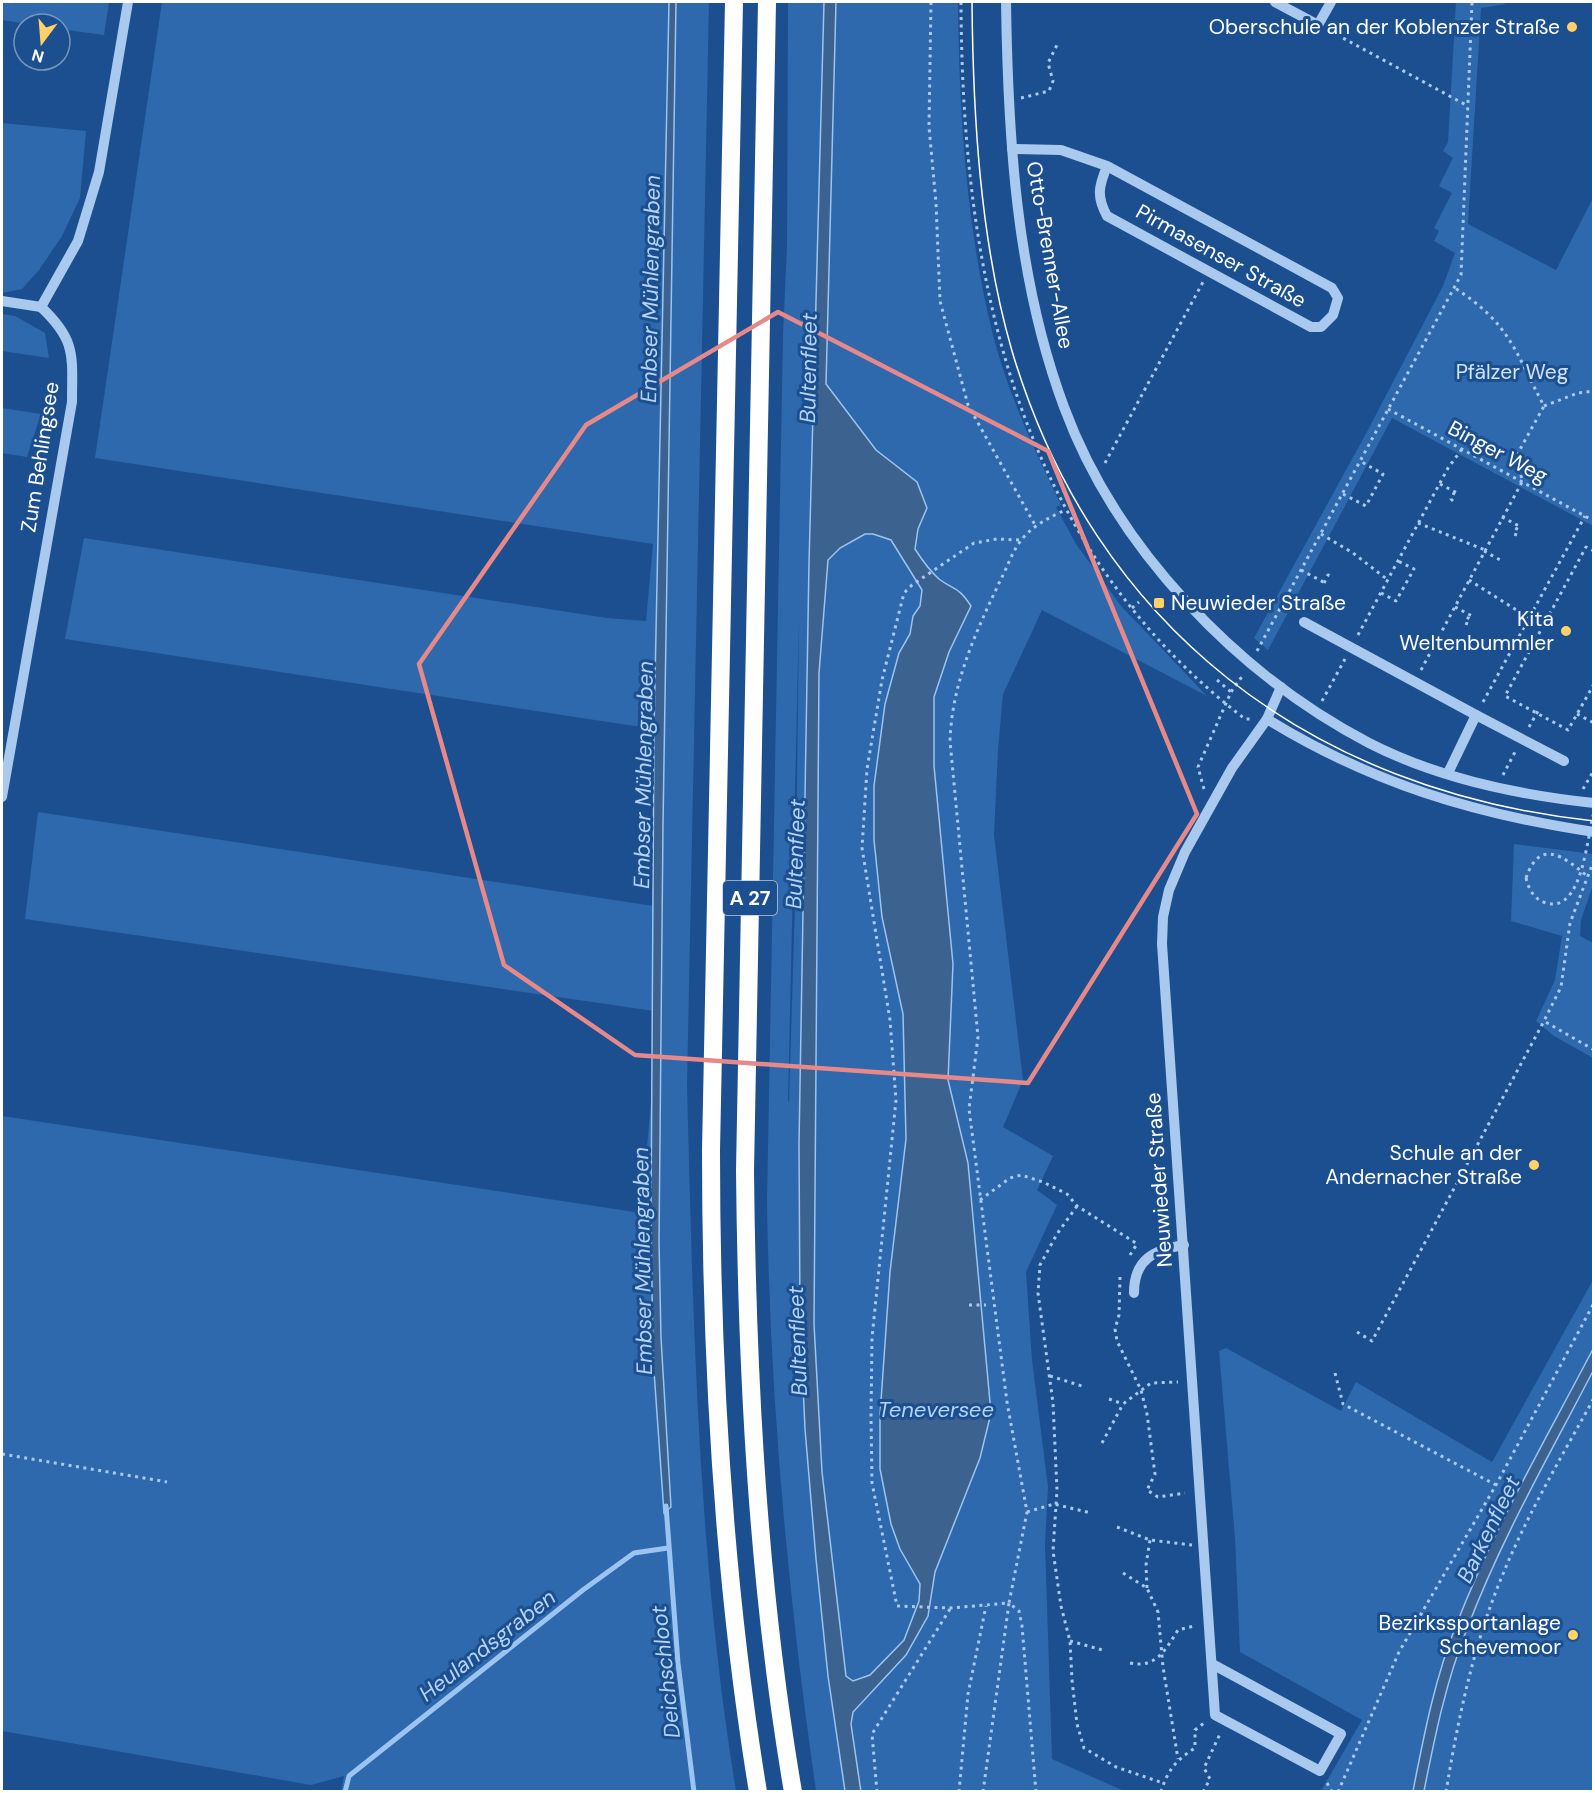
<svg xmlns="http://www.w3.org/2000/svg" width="1595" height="1793" viewBox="0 0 1595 1793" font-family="'DM Sans',sans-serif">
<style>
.green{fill:#2e69ad;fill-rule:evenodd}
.water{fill:#3c6290;stroke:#9cc4f0;stroke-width:1.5;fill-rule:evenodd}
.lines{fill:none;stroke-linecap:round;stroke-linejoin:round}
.stream{stroke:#9cc4f0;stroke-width:5}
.path{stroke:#a9c9ee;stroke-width:3;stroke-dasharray:3 4.5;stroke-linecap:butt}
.minor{stroke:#a9c9ee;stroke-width:10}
.highway{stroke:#fff;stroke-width:18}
.tram{stroke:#fff;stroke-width:1.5}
.path-bridge{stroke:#a9c9ee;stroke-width:3;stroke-dasharray:3 4.5;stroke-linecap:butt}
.marked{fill:none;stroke:#e88989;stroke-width:4.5;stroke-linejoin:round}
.poi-dot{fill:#ffd166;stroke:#1b4f8f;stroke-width:2}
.labels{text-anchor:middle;stroke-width:6;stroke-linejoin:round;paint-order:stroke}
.shield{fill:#1b4f8f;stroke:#bbcadd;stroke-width:1.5}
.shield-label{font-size:20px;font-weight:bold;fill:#fff}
.poi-label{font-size:21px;fill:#fff;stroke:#1b4f8f;text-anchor:end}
.street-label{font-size:21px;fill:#fff;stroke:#1b4f8f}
.park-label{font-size:21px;fill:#cfe3fa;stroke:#1b4f8f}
.water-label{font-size:22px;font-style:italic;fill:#b5d3f5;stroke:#1b4f8f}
</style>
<rect width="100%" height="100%" fill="#1b4f8f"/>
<!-- green -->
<g class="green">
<path d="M2 2H109L104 35 60 29V24H29L2 20Z"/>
<path d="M162 2H669L654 729 65 639 84 538 607 618 646 621 653 544 95 458Z"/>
<path d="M676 2H709L687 1085C693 1321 698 1559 736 1791H341L344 1776 311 1785 2 1731V1116L641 1213 653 1081 655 1359 664 1512 671 1507 661 1338 659 1242 663 825Z"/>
<path d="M788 2H958C959 111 966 225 992 331 1007 392 1034 449 1061 505L1056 507 1076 544 1121 606 1207 696 1042 610 1003 694 998 750 994 835 1023 1080 1003 1127 1053 1156 1037 1190 1057 1205 1026 1272 1032 1360 1048 1487 1045 1544 1052 1759 1124 1791H816C788 1596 770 1400 767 1203L783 335 787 246ZM799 616 796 870 789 1102 788 1101Z"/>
<path d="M1456 2H1501L1506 4 1481 8 1468 224 1556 270 1593 198V526L1392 418 1268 650 1254 638 1369 428 1443 286 1455 253 1434 241 1439 231 1434 228 1452 193 1439 186 1453 158 1443 151 1448 142Z"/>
<path d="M2 123 86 131 80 198 62 236 39 270 22 289 2 293Z"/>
<path d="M2 314 15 316 45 333 49 358 2 351Z"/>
<path d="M2 408 41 414 27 457 2 453Z"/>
<path d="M38 812 653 906 654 1011 25 919Z"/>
<path d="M1514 844 1593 854V885L1581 920 1580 936 1593 943V1058L1554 1036 1536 1021 1555 980 1562 936 1511 921Z"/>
<path d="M1593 1280V1791H1321L1362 1720 1240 1652 1235 1538 1219 1351 1226 1348 1341 1411 1356 1382 1492 1462Z"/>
</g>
<!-- water -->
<g class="water">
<path d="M669 2H676L663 825 659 1242 661 1338 671 1507 664 1513 653 1357 651 1218 654 729Z"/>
<path d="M824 2H836L826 384 876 450 917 482 927 508 918 529 915 549C922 560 929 570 939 579 955 591 958 586 971 606L949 652 934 697V766L953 964 948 1080 968 1163 991 1413 980 1458 935 1572 928 1616 906 1655 853 1712 851 1724 861 1792 845 1791 828 1676 816 1559 805 1429 800 1319 799 1144 809 563ZM865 534H873L891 540 922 590 920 606 913 616 910 634 899 653 885 704 874 786V840L882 917 903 1014 906 1139 890 1272 880 1415V1469L891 1524 900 1549 920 1584 919 1601 904 1640 870 1675 853 1681 846 1676 822 1472 814 1324 819 673 828 560 840 548Z"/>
<path d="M1593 1349V1371C1549 1456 1501 1539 1467 1629 1446 1681 1435 1736 1424 1791H1413C1424 1735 1435 1677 1457 1623 1494 1528 1546 1439 1593 1349Z"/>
</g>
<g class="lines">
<!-- stream -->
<g class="stream">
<path d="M666 1506 678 1663 694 1792"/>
<path d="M345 1792 349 1776 583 1590 634 1553 668 1548"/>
</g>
<!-- path -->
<g class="path">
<path d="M931 2 929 127 936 203 940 301 968 405 1035 525"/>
<path d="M961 2C962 276 1016 543 1245 719H1251"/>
<path d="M1330 31 1466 105"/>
<path d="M1021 98 1049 91 1053 81 1048 63 1058 43"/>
<path d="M1544 406 1578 393 1594 391"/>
<path d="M1388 409 1594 521"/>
<path d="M1105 463 1203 282"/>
<path d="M1440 484 1457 493"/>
<path d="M1343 494 1366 506 1383 474 1360 461"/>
<path d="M1453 501 1451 499 1455 491"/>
<path d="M1502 517 1521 527"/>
<path d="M1418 523 1485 550"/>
<path d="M1321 534 1353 553 1388 580"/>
<path d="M1517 535 1514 534 1518 526"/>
<path d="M1484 551 1502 561"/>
<path d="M1594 551 1586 547 1505 696 1568 730 1594 684"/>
<path d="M1301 570 1327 584"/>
<path d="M1469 580 1529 618"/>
<path d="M1324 583 1328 575 1331 576"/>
<path d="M1381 593 1396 601 1414 569 1398 561"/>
<path d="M1455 607 1472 616"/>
<path d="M1132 608 1139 602"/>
<path d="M1531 614 1549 623"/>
<path d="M1468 624 1465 623 1470 615"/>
<path d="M1358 635 1448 468 1462 449"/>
<path d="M1437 641 1454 650"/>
<path d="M1257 651 1461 275 1472 2"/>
<path d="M1421 670 1522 482 1518 453 1544 406C1514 350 1511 325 1455 288"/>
<path d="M1217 680 1231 692"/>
<path d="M1322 701 1345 659"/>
<path d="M1483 702 1585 516"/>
<path d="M1577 714 1594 723"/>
<path d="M1529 727 1538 711"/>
<path d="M1503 775 1515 752"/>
<path d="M1204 789 1198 767 1231 692 1243 675"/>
<path d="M1583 789 1594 770"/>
<path d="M1594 860 1570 923 1561 987 1544 1021 1594 1050"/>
<path d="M1526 878C1540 837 1564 857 1587 876"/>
<path d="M980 1200 1010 1178 1021 1175 1043 1182 1067 1194 1077 1206 1139 1245"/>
<path d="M1077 1206 1057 1234 1040 1265 1038 1293 1053 1403 1057 1490 1053 1551 1061 1606 1070 1641 1072 1680 1077 1724 1084 1748 1116 1767 1163 1783"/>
<path d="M1130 1255 1137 1244"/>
<path d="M1120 1277 1119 1315 1115 1329 1117 1341 1141 1390 1147 1414 1155 1474 1147 1490 1158 1497 1185 1493"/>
<path d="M969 1305H986"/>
<path d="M1357 1332 1372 1341 1544 1021"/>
<path d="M1335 1373 1343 1404 1496 1485"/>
<path d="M1050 1376 1085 1387"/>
<path d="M1109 1399 1123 1404"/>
<path d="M1102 1443 1123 1404 1151 1383 1178 1382"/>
<path d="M2 1454 167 1482"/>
<path d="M1027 1512 1054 1504 1091 1513"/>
<path d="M1117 1527 1150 1540 1192 1545"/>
<path d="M1123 1573 1147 1588 1158 1612 1163 1667 1178 1759"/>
<path d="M1147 1588 1146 1565 1150 1540"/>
<path d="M1070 1641 1106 1651"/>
<path d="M1130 1663C1156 1669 1166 1649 1178 1630L1194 1626"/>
<path d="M1327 1783 1332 1792"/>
<path d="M877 1792 872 1734 950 1609"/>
<path d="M959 1792 968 1694 986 1606"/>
<path d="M983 1792 1009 1603 950 1608 897 1606 872 1483 871 1416 872 1338 896 1100 890 1020 862 848 867 769 882 680 904 593 912 585 974 543 997 539 1020 540"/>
<path d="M1036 1792 1022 1626 1019 1611 1009 1603 1027 1512 1007 1402 969 1109 978 1037 950 741C952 682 976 632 1001 579 1008 566 1013 549 1023 538 1035 524 1049 518 1065 510"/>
<path d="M1161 1792C1167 1771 1176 1760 1195 1748V1730L1204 1723"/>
<path d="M1203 1792 1210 1779 1204 1768 1220 1734"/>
<path d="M1338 1792 1399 1652 1496 1485 1594 1303"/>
<path d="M1446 1792C1458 1719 1474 1642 1503 1574 1528 1513 1562 1456 1594 1398"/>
</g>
<!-- minor -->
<g class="minor">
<path d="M1006 2C1008 138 1016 278 1064 407 1116 548 1237 674 1369 743 1437 778 1518 795 1594 803"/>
<path d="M1275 2 1318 25 1331 2"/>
<path d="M1012 149 1061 150 1107 166 1332 288 1338 298 1333 315 1321 327H1311L1107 216C1096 196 1099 186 1107 166"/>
<path d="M2 301 41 307"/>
<path d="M41 307 78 241 99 172 128 2"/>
<path d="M1304 622 1476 715 1448 773"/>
<path d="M1476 715 1564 761"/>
<path d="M1267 719C1371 783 1474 814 1594 832"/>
<path d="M2 797 72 402C72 356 77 341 41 307"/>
<path d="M1134 1293C1134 1259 1154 1250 1184 1245"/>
<path d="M1214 1665 1341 1734 1320 1771 1215 1715 1162 944 1163 917 1169 890 1185 852 1232 768 1267 719 1281 687"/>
</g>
<!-- highway -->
<g class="highway">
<path d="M734 2 711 1151C711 1365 723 1580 758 1792"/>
<path d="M767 2 745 1171C747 1378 758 1587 793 1792"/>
</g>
<!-- tram -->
<path class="tram" d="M972 2C973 115 980 241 1012 351 1094 627 1311 791 1594 821"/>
<!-- path-bridge -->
<path class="path-bridge" d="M1526 878C1529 890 1534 899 1546 903 1583 914 1587 835 1594 812"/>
</g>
<!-- marked area -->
<path class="marked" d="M778 312 1048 451 1197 814 1028 1083 635 1055 504 965 419 664 586 425Z"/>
<!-- markers -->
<g class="poi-dot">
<circle cx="1572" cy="27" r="6"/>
<rect x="1153" y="597" width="12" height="12" rx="3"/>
<circle cx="1566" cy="631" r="6"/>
<circle cx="1534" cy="1165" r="6"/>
<circle cx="1573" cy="1635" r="6"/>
</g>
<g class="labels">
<!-- shield labels -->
<rect class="shield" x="723" y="881" width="54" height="34" rx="4.5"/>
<g class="shield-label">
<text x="750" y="905">A 27</text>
</g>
<!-- poi labels -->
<g class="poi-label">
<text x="1560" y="34">Oberschule an der Koblenzer Straße</text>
<text x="1171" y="610" text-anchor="start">Neuwieder Straße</text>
<text x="1554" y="626">Kita<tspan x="1554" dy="24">Weltenbummler</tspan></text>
<text x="1522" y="1160">Schule an der<tspan x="1522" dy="24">Andernacher Straße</tspan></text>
<text x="1561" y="1630">Bezirkssportanlage<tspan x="1561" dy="24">Schevemoor</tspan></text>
</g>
<!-- street labels -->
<g class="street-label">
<text transform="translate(1050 255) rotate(80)" y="7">Otto-Brenner-Allee</text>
<text transform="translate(1221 256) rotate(29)" y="7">Pirmasenser Straße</text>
<text transform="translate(1498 452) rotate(28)" y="7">Binger Weg</text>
<text transform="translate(40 457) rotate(-81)" y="7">Zum Behlingsee</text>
<text transform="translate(1159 1180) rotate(-94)" y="7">Neuwieder Straße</text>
</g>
<!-- park labels -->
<g class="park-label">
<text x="1512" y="379">Pfälzer Weg</text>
</g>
<!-- water labels -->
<g class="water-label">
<text transform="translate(650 289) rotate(-89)" y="8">Embser Mühlengraben</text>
<text transform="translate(808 368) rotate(-89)" y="8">Bultenfleet</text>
<text transform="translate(643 775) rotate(-89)" y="8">Embser Mühlengraben</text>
<text transform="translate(795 854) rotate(-88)" y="8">Bultenfleet</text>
<text transform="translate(642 1261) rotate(-91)" y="8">Embser Mühlengraben</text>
<text transform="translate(797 1341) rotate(-92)" y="8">Bultenfleet</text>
<text x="936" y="1417">Teneversee</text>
<text transform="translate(1488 1529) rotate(-64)" y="8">Barkenfleet</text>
<text transform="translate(487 1645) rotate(-38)" y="8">Heulandsgraben</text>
<text transform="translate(665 1672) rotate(-96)" y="8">Deichschloot</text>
</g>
</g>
<!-- border -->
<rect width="1595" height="1793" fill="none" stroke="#ffffff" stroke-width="6"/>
<!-- north arrow -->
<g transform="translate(42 42) rotate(196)"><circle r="28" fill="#1b4f8f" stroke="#7695bc" stroke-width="1.5"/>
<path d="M0-4.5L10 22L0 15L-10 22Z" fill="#ffd166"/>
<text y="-9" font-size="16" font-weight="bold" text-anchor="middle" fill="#ffffff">N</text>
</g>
</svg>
